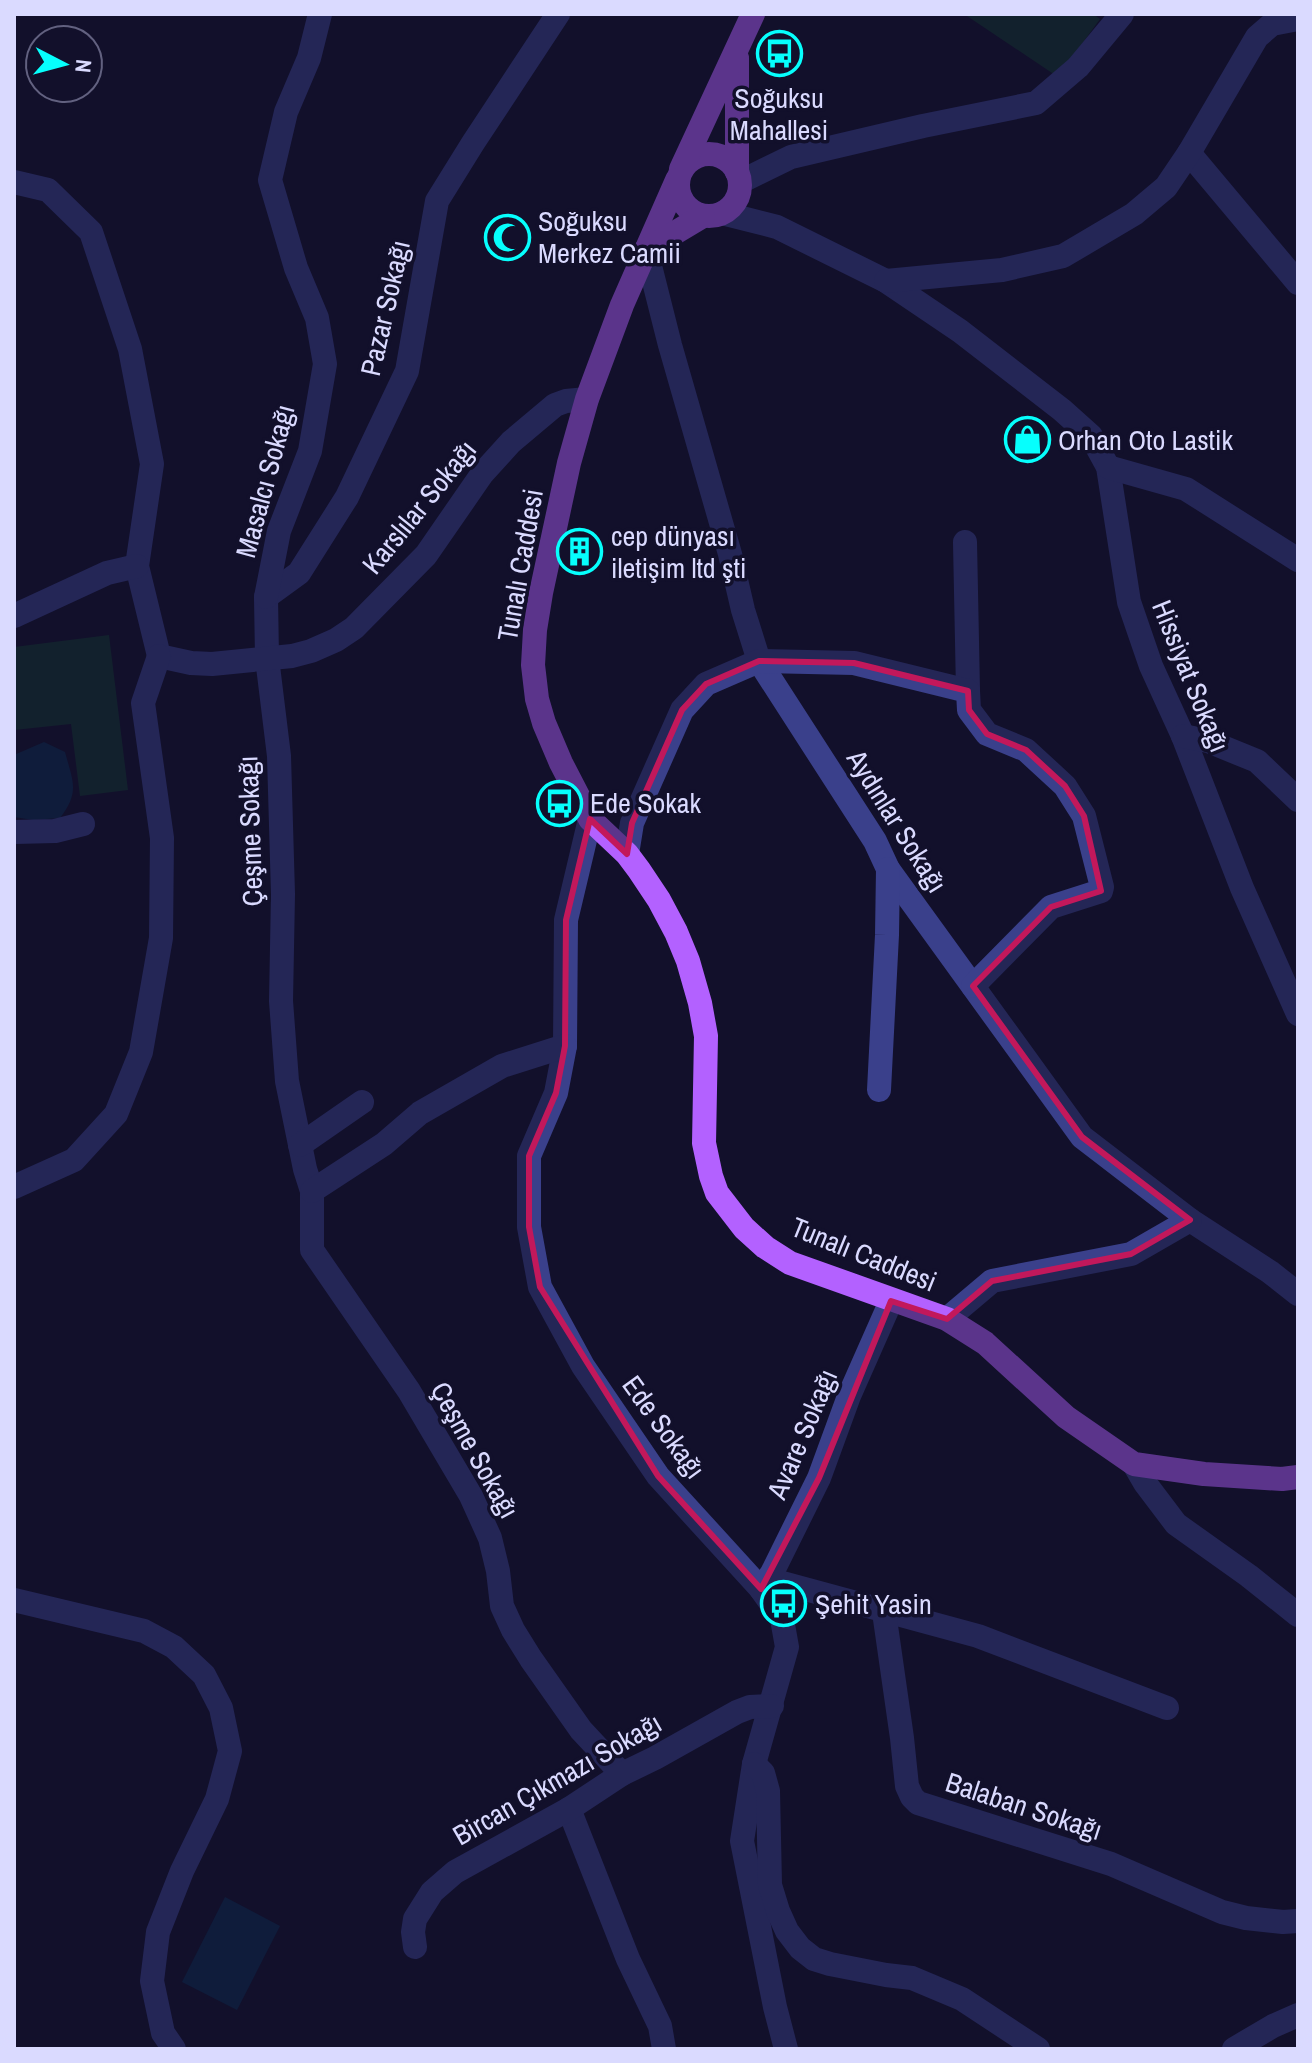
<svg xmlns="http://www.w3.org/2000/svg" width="1312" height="2063" viewBox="0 0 1312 2063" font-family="'Archivo Narrow',sans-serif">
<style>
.green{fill:#133530}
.water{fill:#0c2b4e}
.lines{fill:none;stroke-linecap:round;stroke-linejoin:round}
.minor{stroke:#3a408b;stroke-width:24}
.major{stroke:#b361ff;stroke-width:24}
.marked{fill:none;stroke:#c2185b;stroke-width:6;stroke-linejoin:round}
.labels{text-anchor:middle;stroke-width:7;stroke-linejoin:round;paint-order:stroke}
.poi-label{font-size:28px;fill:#dadaff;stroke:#12102b;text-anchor:start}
.street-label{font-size:28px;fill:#dadaff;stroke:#12102b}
</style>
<rect width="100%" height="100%" fill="#12102b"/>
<!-- green -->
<g class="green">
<path d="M964 14H1093L1100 19 1058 77Z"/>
<path d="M109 635 128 790 80 796 71 724 14 730V647Z"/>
</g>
<!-- water -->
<g class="water">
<path d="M44 742 65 752C73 782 80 792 60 818L33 820 14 817V755Z"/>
<path d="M225 1897 280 1926 237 2010 182 1982Z"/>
</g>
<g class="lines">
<!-- minor -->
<g class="minor">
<path d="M558 14 473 143 437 201 407 371 347 497 299 573 266 597 267 658 279 756 283 894 281 1001 287 1081 305 1169 312 1191V1250L409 1391 471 1496 490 1538 498 1571 502 1606 513 1630 531 1659 581 1730 622 1774"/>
<path d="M1189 153 1298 283"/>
<path d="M14 182 48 190 91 232 130 349 152 464 137 566 159 656 191 663 212 664 292 656 311 651 336 640 354 628 426 555 482 474 511 442 555 405 566 401 587 399"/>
<path d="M740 182 791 157 923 126 1036 103 1078 67 1122 14"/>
<path d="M722 213 777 227 886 281 960 331 1062 410 1091 436 1108 467 1129 602 1151 666 1183 736 1242 888 1298 1014"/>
<path d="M646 250 670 345 730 554 743 610 759 661 875 841 888 869 1082 1137 1190 1220 1270 1272 1298 1294"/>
<path d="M886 281 1002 270 1063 256 1134 214 1166 187 1189 153 1257 37 1272 24 1298 19"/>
<path d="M1108 467 1186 489 1298 560"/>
<path d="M965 542 968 691"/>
<path d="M266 597 279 531 310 451 325 364 317 318 296 268 270 180 286 112 309 58 320 14"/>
<path d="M14 616 107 573 137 566"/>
<path d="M1183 736 1208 741 1257 761 1298 800"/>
<path d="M590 819 566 920 565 1046 556 1093 529 1156V1227L540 1287 583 1366 658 1476 761 1589 782 1619 787 1647 754 1764 742 1841 775 2007 786 2049"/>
<path d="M14 832 55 831 83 824"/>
<path d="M627 854 632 823 682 710 706 684 759 661 854 663 968 691 969 710 987 734 1026 750 1065 786 1084 816 1102 887 1101 891 1051 907 973 986"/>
<path d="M879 1090 887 935 888 869"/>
<path d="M300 1145 362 1102"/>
<path d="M14 1187 74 1160 116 1114 141 1052 161 938 162 838 143 703 159 656"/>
<path d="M312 1191 384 1144 420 1113 502 1066 565 1046"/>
<path d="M947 1319 992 1281 1131 1254 1190 1220"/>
<path d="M1134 1464 1145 1483 1176 1524 1249 1576 1298 1615"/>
<path d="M768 1579 978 1636 1167 1708"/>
<path d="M761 1589 772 1573 819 1478 849 1396 891 1301"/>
<path d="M14 1600 144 1631 174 1647 204 1675 221 1708 230 1751 217 1799 182 1871 158 1932 152 1981 163 2033 174 2049"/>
<path d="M884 1612 902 1738 907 1786 912 1797 918 1803 1111 1864 1222 1912 1246 1918 1283 1922 1298 1921"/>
<path d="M754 1764 763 1773 768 1791 770 1885 778 1911 787 1931 800 1948 814 1959 830 1964 886 1975 912 1978 962 1999 1038 2049"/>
<path d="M569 1809 628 1959 660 2026 664 2049"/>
<path d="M415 1947 413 1932 415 1919 432 1892 455 1872 569 1809 622 1774 655 1758 737 1712 750 1707 772 1706"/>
<path d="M1234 2049 1273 2026 1298 2015"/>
</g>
<!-- major -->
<g class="major">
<path d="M737 58V172"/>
<circle cx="709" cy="185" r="31"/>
<path d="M681 169 753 14"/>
<path d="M677 180 622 305 587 399 569 463 541 593 535 630 533 665 537 699 544 723 561 763 590 819 627 854 639 870 659 900 676 932 688 961 700 1003 706 1036 704 1143 711 1176 717 1193 744 1228 765 1247 790 1263 947 1319 985 1343 1066 1417 1134 1464 1204 1474 1282 1479 1298 1477"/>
<path d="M646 250 703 216"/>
</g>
</g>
<!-- marked area -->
<path d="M0 0H1312V2063H0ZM759 661 854 663 968 691 969 710 987 734 1026 750 1065 786 1084 816 1101 891 1051 907 973 986 1082 1137 1190 1220 1131 1254 992 1281 947 1319 891 1301 819 1478 761 1589 658 1476 540 1287 529 1227V1156L556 1093 565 1046 566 920 590 819 627 854 632 823 682 710 706 684Z" fill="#12102b" fill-opacity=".55" fill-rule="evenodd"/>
<path class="marked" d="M759 661 854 663 968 691 969 710 987 734 1026 750 1065 786 1084 816 1101 891 1051 907 973 986 1082 1137 1190 1220 1131 1254 992 1281 947 1319 891 1301 819 1478 761 1589 658 1476 540 1287 529 1227V1156L556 1093 565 1046 566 920 590 819 627 854 632 823 682 710 706 684Z"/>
<!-- icons -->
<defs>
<symbol id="bus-ring" viewBox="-11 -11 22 22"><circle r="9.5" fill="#12102b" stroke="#06fffd" stroke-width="1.5"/><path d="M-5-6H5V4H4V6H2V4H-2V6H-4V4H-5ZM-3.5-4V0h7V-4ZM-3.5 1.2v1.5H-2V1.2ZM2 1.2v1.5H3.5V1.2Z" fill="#06fffd"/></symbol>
<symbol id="mosque-ring" viewBox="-11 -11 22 22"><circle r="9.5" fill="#12102b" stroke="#06fffd" stroke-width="1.5"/><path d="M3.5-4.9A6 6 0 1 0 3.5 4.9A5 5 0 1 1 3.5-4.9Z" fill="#06fffd"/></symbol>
<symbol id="shop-ring" viewBox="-11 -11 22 22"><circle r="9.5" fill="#12102b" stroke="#06fffd" stroke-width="1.5"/><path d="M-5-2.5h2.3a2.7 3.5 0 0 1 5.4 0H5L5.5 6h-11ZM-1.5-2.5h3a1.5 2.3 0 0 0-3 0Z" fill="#06fffd"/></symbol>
<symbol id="building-ring" viewBox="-11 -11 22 22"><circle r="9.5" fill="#12102b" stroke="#06fffd" stroke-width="1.5"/><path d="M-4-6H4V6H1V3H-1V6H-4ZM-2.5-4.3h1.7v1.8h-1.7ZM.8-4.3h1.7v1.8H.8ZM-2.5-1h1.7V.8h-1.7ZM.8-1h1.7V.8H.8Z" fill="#06fffd"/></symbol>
</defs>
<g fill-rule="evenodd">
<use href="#bus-ring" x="754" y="28" width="51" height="51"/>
<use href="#mosque-ring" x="482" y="212" width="51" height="51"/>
<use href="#shop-ring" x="1002" y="414" width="51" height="51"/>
<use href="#building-ring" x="554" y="526" width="51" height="51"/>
<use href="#bus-ring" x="534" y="778" width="51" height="51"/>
<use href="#bus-ring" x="758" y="1578" width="51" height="51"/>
</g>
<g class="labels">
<!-- poi labels -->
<g class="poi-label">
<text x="779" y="108" text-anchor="middle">Soğuksu<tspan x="779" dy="32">Mahallesi</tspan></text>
<text x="538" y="231">Soğuksu<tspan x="538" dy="32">Merkez Camii</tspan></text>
<text x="1058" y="450">Orhan Oto Lastik</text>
<text x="611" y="546">cep dünyası<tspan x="611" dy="32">iletişim ltd şti</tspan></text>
<text x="590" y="813">Ede Sokak</text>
<text x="815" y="1614">Şehit Yasin</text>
</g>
<!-- street labels -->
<g class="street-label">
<text transform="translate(385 308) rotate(-77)" y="10">Pazar Sokağı</text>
<text transform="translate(265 481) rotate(-75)" y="10">Masalcı Sokağı</text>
<text transform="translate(419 507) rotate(-51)" y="10">Karslılar Sokağı</text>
<text transform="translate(520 565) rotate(-80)" y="10">Tunalı Caddesi</text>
<text transform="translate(1191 676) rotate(68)" y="10">Hissiyat Sokağı</text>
<text transform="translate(897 821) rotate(58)" y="10">Aydınlar Sokağı</text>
<text transform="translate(250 831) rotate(-92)" y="10">Çeşme Sokağı</text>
<text transform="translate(864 1254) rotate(22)" y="10">Tunalı Caddesi</text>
<text transform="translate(664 1427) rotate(54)" y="10">Ede Sokağı</text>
<text transform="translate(802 1434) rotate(-67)" y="10">Avare Sokağı</text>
<text transform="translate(475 1450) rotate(61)" y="10">Çeşme Sokağı</text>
<text transform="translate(557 1779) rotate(-30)" y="10">Bircan Çıkmazı Sokağı</text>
<text transform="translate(1024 1806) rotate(18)" y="10">Balaban Sokağı</text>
</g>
</g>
<!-- border -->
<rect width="1312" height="2063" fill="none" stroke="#dadaff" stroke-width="32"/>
<!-- north arrow -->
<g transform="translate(64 64) rotate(96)"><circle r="38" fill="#12102b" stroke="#626180" stroke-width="2"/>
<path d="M0-6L14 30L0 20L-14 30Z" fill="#06fffd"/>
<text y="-12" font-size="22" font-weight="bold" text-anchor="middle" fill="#dadaff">N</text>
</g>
</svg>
